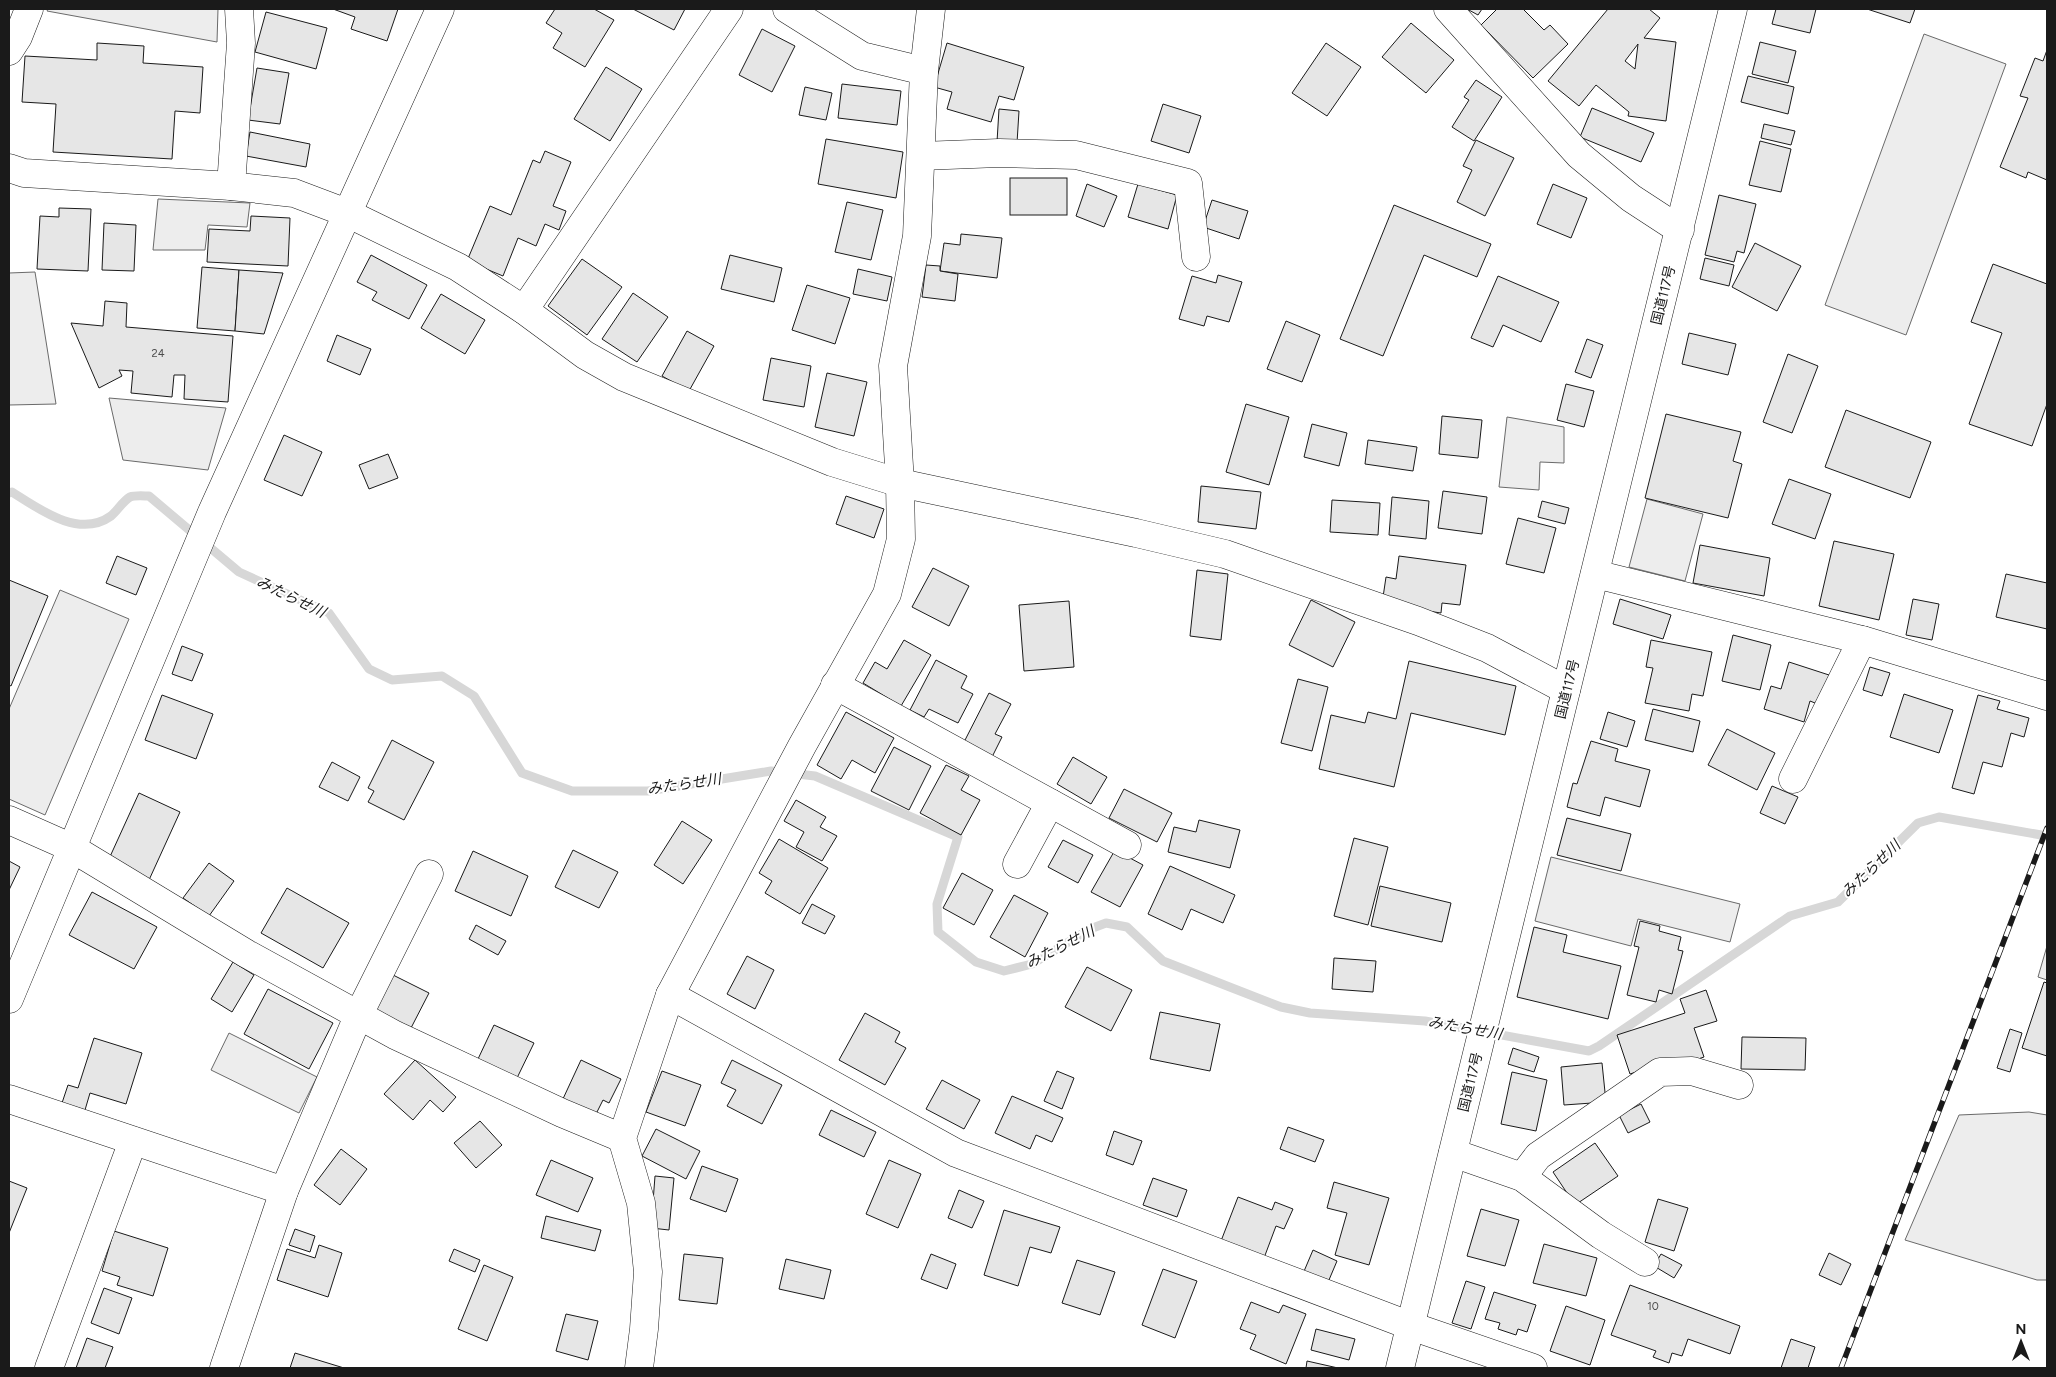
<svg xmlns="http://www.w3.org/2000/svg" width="2056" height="1377" viewBox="0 0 2056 1377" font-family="Figtree,'Noto Sans JP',sans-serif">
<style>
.built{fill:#ededed;stroke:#6a6a6a}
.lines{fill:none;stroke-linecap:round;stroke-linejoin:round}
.stream{stroke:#d7d7d7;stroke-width:9}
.building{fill:#e6e6e6;stroke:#1a1a1a;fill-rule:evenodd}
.minor-casing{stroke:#1a1a1a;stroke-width:29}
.highway-casing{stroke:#1a1a1a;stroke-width:29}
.minor{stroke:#fff;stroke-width:28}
.highway{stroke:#fff;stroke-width:28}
.rail-casing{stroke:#1a1a1a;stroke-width:5.5}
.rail{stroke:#fff;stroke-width:4;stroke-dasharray:11;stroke-linecap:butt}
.labels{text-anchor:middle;stroke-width:4;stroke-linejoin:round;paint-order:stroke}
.number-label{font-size:11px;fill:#4d4d4d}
.street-label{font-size:14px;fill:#1a1a1a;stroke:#fff}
.water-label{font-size:15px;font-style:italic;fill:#1a1a1a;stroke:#fff}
</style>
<rect width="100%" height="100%" fill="#fff"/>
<!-- built -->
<g class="built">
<path d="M48 9H218L217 42 47 11Z"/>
<path d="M1924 34 2006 64 1906 335 1825 305Z"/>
<path d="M158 199 250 203 247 227 208 225 205 250H153Z"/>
<path d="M35 272 56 404 9 405V273Z"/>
<path d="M109 398 226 408 208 470 123 460Z"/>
<path d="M1507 417 1564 427V463L1540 462 1539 490 1499 487Z"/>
<path d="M1647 499 1703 514 1685 581 1629 567Z"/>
<path d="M60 590 129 619 45 815 9 799V709Z"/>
<path d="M1551 857 1740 904 1730 942 1638 919 1631 946 1535 921Z"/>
<path d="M2047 946V980L2038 977Z"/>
<path d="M229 1033 317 1077 299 1113 211 1070Z"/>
<path d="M2029 1112 2047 1115V1280H2037L1905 1240 1959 1115Z"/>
</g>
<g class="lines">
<!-- stream -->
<path class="stream" d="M9 493 12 492C39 509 79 539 111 516 117 511 123 501 130 497 135 495 144 496 149 496L239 572 329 613 369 669 392 680 442 676 474 696 522 773 572 791H648L771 771 815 776 958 837 937 904 938 932 976 962 1004 971 1032 964 1090 929 1106 923 1127 927 1163 961 1281 1007 1310 1013 1425 1021 1589 1051 1599 1046 1790 916 1838 902 1918 823 1939 817 2047 836"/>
</g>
<!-- building -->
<g class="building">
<path d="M333 9H398L387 41 351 29 355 17Z"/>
<path d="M555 9H594L614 20 585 67 553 48 562 33 546 23Z"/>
<path d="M633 9H685L674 30Z"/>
<path d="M1467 9H1482L1478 15Z"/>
<path d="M1497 9H1523L1544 30 1550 25 1568 44 1533 78 1481 25Z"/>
<path d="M1608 9H1649L1660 18 1644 38 1676 42 1666 121 1628 116 1629 112 1596 85 1579 106 1548 81ZM1638 44 1635 69 1625 61Z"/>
<path d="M1776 9H1816L1810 33 1772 24Z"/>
<path d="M1867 9H1915L1910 23Z"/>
<path d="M266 12 327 28 316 69 255 52Z"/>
<path d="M1411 23 1454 60 1426 93 1382 57Z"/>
<path d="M762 29 795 46 772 92 739 75Z"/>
<path d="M1760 42 1796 51 1788 83 1752 74Z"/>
<path d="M97 43 144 46 143 63 203 67 200 113 175 111 172 159 53 152 56 104 22 102 25 56 97 60Z"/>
<path d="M947 43 1024 67 1014 100 999 96 991 122 947 109 952 92 934 87Z"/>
<path d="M1326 43 1361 67 1327 116 1292 93Z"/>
<path d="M2047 50V180L2028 172 2026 178 2000 167 2028 98 2020 96 2035 58 2043 61Z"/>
<path d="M606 67 642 89 610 141 574 119Z"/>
<path d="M257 68 289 73 280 124 248 120Z"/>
<path d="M1748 76 1794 87 1788 114 1741 102Z"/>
<path d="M1476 80 1502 97 1474 141 1452 127 1469 100 1464 97Z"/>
<path d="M842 84 901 91 897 125 838 118Z"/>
<path d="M805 87 832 93 826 120 799 115Z"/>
<path d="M1163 104 1201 116 1189 153 1151 141Z"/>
<path d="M1592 108 1654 133 1641 162 1580 137Z"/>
<path d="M999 109 1019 111 1017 143 997 142Z"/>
<path d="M1764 124 1795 131 1791 145 1761 138Z"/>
<path d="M250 132 310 144 306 167 246 156Z"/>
<path d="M826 139 903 152 896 198 818 184Z"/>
<path d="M1476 140 1514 158 1485 216 1457 202 1472 170 1463 166Z"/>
<path d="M1760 141 1791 149 1781 192 1749 185Z"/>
<path d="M545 151 571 162 553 206 566 211 559 230 545 224 536 246 518 238 503 276 467 261 490 206 511 215 533 160 540 163Z"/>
<rect x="1010" y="178" width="57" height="37"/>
<path d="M1087 184 1117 196 1104 227 1076 216Z"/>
<path d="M1138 184 1177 195 1168 229 1128 217Z"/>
<path d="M1553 184 1587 198 1571 238 1537 224Z"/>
<path d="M1719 195 1756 204 1744 253 1737 251 1734 262 1705 255Z"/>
<path d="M1212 200 1248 211 1239 239 1203 227Z"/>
<path d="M847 202 883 210 871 260 835 252Z"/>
<path d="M1394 205 1491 244 1477 277 1424 255 1383 356 1340 339Z"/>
<path d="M59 208 91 209 88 271 37 269 40 216 59 217Z"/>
<path d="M251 216 290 218 288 266 207 262 209 229 250 231Z"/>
<path d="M104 223 136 225 134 271 102 270Z"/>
<path d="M961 234 1002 238 997 278 940 271 944 243 960 245Z"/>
<path d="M1755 243 1801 266 1777 311 1732 287Z"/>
<path d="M371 255 427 285 409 319 372 300 377 292 357 282Z"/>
<path d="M730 255 782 268 774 302 721 289Z"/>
<path d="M1705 258 1734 265 1729 286 1700 279Z"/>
<path d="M582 259 622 287 587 335 548 306Z"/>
<path d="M1993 264 2047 284V404L2032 446 1969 424 2002 333 1971 322Z"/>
<path d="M926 265 940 266V271L958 274 955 301 922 297Z"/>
<path d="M202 267 239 270 235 331 197 328Z"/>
<path d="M858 269 892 277 887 301 853 294Z"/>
<path d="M239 270 283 273 264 334 235 331Z"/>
<path d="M1218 275 1242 282 1229 322 1207 316 1204 326 1179 319 1192 276 1216 283Z"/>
<path d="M1498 276 1559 302 1541 342 1503 325 1493 347 1471 338Z"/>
<path d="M807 285 850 298 835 344 792 330Z"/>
<path d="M633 293 668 317 637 362 602 339Z"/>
<path d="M441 294 485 320 465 354 421 328Z"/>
<path d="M105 301 127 303 126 327 233 336 228 402 184 399 185 375H174L172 397 131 393 133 371 119 370 122 376 99 388 71 323 103 326Z"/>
<path d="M1286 321 1320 335 1302 382 1267 369Z"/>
<path d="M687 331 714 346 689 391 662 376Z"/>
<path d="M1689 333 1736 344 1728 375 1682 364Z"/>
<path d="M337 335 371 349 360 375 327 361Z"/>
<path d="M1587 339 1603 345 1591 378 1575 372Z"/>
<path d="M1788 354 1818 366 1792 433 1763 422Z"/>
<path d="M771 358 811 366 804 407 763 400Z"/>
<path d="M827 373 867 382 854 436 815 427Z"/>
<path d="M1566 384 1594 391 1584 427 1557 420Z"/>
<path d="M1246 404 1289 417 1269 485 1226 472Z"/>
<path d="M1846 410 1931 442 1910 498 1825 467Z"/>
<path d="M1666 414 1741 432 1733 461 1742 464 1728 518 1645 498Z"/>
<path d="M1442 416 1482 420 1478 458 1439 454Z"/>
<path d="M1312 424 1347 433 1339 466 1304 457Z"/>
<path d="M284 435 322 452 302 496 264 480Z"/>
<path d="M1368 440 1417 447 1413 471 1365 464Z"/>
<path d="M388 454 398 478 369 489 359 465Z"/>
<path d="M1789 479 1831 494 1815 539 1772 524Z"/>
<path d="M1201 486 1261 492 1256 529 1198 522Z"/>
<path d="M1443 491 1487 497 1482 534 1438 528Z"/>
<path d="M846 496 884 509 874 538 836 524Z"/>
<path d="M1392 497 1429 501 1426 539 1389 535Z"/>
<path d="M1332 500 1380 503 1378 535 1330 532Z"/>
<path d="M1542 501 1569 508 1565 524 1538 517Z"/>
<path d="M1518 518 1556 528 1544 573 1506 564Z"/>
<path d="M1834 541 1894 554 1879 620 1819 606Z"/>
<path d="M1700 545 1770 558 1764 596 1693 583Z"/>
<path d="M117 556 147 568 136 595 106 583Z"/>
<path d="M1399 556 1466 565 1460 605 1442 603 1441 613 1382 604 1386 577 1396 579Z"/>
<path d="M933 568 969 586 949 626 912 607Z"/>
<path d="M1197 570 1228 574 1221 640 1190 636Z"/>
<path d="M2006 574 2047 583V629L1996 617Z"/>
<path d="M9 580 48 596 11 686 9 685Z"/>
<path d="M1620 599 1671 615 1663 639 1613 624Z"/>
<path d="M1913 599 1939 604 1932 640 1906 635Z"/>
<path d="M1311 600 1355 622 1333 667 1289 645Z"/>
<path d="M1069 601 1074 667 1024 671 1019 605Z"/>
<path d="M1733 635 1771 645 1760 690 1722 681Z"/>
<path d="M904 640 931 655 901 706 863 683 875 662 887 669Z"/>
<path d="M1651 640 1712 652 1703 696 1692 694 1689 711 1645 703 1653 668 1646 667Z"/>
<path d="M182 646 203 654 192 681 172 674Z"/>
<path d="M936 660 967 676 961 688 973 694 958 723 929 709 924 717 910 710Z"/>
<path d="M1409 661 1516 686 1505 735 1411 713 1394 787 1319 769 1331 715 1365 723 1368 712 1396 719Z"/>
<path d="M1789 662 1829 675 1820 705 1810 701 1804 722 1764 709 1771 686 1781 689Z"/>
<path d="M1870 667 1890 673 1882 696 1863 690Z"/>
<path d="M1298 679 1328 687 1312 751 1281 743Z"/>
<path d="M989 693 1011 704 995 734 1002 737 990 761 962 746Z"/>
<path d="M1904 694 1953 710 1939 753 1890 737Z"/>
<path d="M162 695 213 714 196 759 145 740Z"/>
<path d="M1978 695 2000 701 1997 709 2029 718 2024 737 2011 733 2002 767 1983 762 1974 794 1952 788Z"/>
<path d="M1653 709 1700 721 1693 752 1645 740Z"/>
<path d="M846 712 894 738 875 773 852 760 841 779 817 765Z"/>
<path d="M1608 712 1635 721 1627 747 1600 739Z"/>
<path d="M1727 729 1775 753 1757 790 1708 765Z"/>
<path d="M392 740 434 762 404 820 368 802 374 791 368 788Z"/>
<path d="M1591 741 1618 749 1615 761 1650 770 1640 807 1605 797 1600 816 1567 807 1573 783 1577 784Z"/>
<path d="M894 747 931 766 909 810 871 791Z"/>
<path d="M1073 757 1107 777 1091 804 1057 784Z"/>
<path d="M332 762 360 777 348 801 319 787Z"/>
<path d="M946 765 969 776 961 790 980 800 961 835 920 813Z"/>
<path d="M1772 786 1798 797 1785 824 1760 813Z"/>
<path d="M1124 789 1172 813 1157 842 1109 818Z"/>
<path d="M139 793 180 812 149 880 108 861Z"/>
<path d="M796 800 826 817 820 827 837 836 822 861 796 847 804 832 784 821Z"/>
<path d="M1567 818 1631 834 1621 871 1557 855Z"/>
<path d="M1199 820 1240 830 1230 868 1168 852 1174 827 1196 832Z"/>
<path d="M682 821 712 840 683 884 654 865Z"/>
<path d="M1354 838 1388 847 1368 925 1334 916Z"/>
<path d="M779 839 828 868 800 914 765 893 772 881 759 873Z"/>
<path d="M1063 840 1093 855 1078 883 1048 867Z"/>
<path d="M573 850 618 872 599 908 555 887Z"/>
<path d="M1115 850 1143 865 1120 907 1091 892Z"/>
<path d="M473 851 528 876 511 916 455 891Z"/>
<path d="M9 861 20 867 9 890Z"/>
<path d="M209 863 234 881 209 916 183 898Z"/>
<path d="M1170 866 1235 895 1223 923 1191 909 1182 930 1148 914Z"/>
<path d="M962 873 993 890 974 925 943 908Z"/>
<path d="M1380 886 1451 903 1442 942 1371 926Z"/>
<path d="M287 888 349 923 323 968 261 933Z"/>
<path d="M92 892 157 927 134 969 69 935Z"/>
<path d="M1014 895 1048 913 1025 957 990 937Z"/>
<path d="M812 904 835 916 825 934 802 923Z"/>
<path d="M1640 921 1660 926 1659 931 1681 937 1678 950 1683 951 1672 994 1659 990 1656 1002 1627 995 1639 947 1634 946Z"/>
<path d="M476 925 506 941 498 955 469 939Z"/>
<path d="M1534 927 1567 935 1563 952 1621 966 1608 1019 1517 997Z"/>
<path d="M747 956 774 970 755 1009 727 994Z"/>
<path d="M1334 958 1376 961 1373 992 1332 989Z"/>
<path d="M233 962 254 975 232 1012 211 999Z"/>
<path d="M1087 967 1132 990 1111 1031 1065 1007Z"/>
<path d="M389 973 429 993 411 1028 371 1008Z"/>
<path d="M2044 982 2047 983V1056L2022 1048Z"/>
<path d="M268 989 333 1023 309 1069 244 1034Z"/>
<path d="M1706 990 1717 1021 1694 1028 1704 1057 1662 1071 1660 1064 1630 1074 1617 1035 1685 1013 1680 999Z"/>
<path d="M1160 1012 1220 1024 1210 1071 1150 1059Z"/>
<path d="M865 1013 900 1032 895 1042 906 1048 885 1085 839 1060Z"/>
<path d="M494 1025 534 1043 517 1078 478 1059Z"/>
<path d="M2010 1029 2022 1033 2010 1072 1997 1068Z"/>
<path d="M1742 1037 1806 1038 1805 1070 1741 1069Z"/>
<path d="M94 1038 142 1053 126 1104 90 1093 85 1110 62 1103 68 1085 78 1088Z"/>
<path d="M1513 1048 1539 1057 1534 1072 1508 1064Z"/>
<path d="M415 1060 456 1097 443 1112 430 1100 413 1120 384 1094Z"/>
<path d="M581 1060 621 1079 609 1103 603 1100 595 1116 562 1101Z"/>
<path d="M732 1060 782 1085 762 1124 727 1106 736 1090 721 1083Z"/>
<path d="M1602 1063 1606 1102 1564 1105 1561 1067Z"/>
<path d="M662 1071 701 1085 685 1126 646 1112Z"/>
<path d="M1057 1071 1074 1078 1062 1109 1044 1101Z"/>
<path d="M1512 1072 1547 1080 1536 1131 1501 1124Z"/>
<path d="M942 1080 980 1100 964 1129 926 1109Z"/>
<path d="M1012 1096 1063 1118 1052 1142 1036 1135 1030 1149 995 1133Z"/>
<path d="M1641 1104 1650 1122 1628 1133 1619 1115Z"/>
<path d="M831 1110 876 1132 864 1157 819 1135Z"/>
<path d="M480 1121 502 1145 476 1168 454 1143Z"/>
<path d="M1288 1127 1324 1140 1315 1162 1280 1149Z"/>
<path d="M656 1129 700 1151 686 1179 642 1156Z"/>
<path d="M1114 1131 1142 1141 1133 1165 1106 1155Z"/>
<path d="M1595 1143 1618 1176 1575 1205 1553 1172Z"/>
<path d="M341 1149 367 1169 340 1205 314 1185Z"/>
<path d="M551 1160 593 1178 578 1212 536 1195Z"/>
<path d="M889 1160 921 1174 898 1228 866 1214Z"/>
<path d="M702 1166 738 1179 726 1212 690 1199Z"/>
<path d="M655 1176 674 1178 669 1230 651 1228Z"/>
<path d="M1153 1178 1187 1190 1177 1217 1143 1205Z"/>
<path d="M9 1181 27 1188 9 1233Z"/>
<path d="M1334 1182 1389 1198 1369 1265 1335 1255 1347 1213 1327 1208Z"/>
<path d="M959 1190 984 1201 972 1228 948 1218Z"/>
<path d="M1238 1197 1272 1210 1275 1202 1293 1209 1284 1229 1276 1226 1264 1258 1221 1241Z"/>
<path d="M1658 1199 1688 1208 1674 1251 1645 1242Z"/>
<path d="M1481 1209 1519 1220 1505 1266 1467 1256Z"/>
<path d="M1004 1210 1060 1227 1051 1253 1030 1247 1018 1286 984 1275Z"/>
<path d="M546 1216 601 1230 595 1251 541 1238Z"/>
<path d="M295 1229 315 1236 310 1252 289 1245Z"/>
<path d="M114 1231 168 1248 153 1296 117 1285 120 1277 102 1271Z"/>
<path d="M1544 1244 1597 1258 1586 1296 1533 1283Z"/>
<path d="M319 1245 342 1253 328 1297 277 1280 287 1249 315 1258Z"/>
<path d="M454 1249 480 1260 475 1272 449 1261Z"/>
<path d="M1313 1250 1337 1261 1326 1287 1302 1276Z"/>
<path d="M1829 1253 1851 1264 1841 1285 1819 1275Z"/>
<path d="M684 1254 723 1258 717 1304 679 1300Z"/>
<path d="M931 1254 956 1264 947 1289 921 1279Z"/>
<path d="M1661 1254 1682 1265 1674 1278 1654 1266Z"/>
<path d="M786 1259 831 1270 824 1299 779 1289Z"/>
<path d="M1077 1260 1115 1272 1100 1315 1062 1303Z"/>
<path d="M484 1265 513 1277 487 1341 458 1329Z"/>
<path d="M1163 1269 1197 1281 1175 1338 1142 1325Z"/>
<path d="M1466 1281 1485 1287 1471 1329 1452 1323Z"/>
<path d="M1630 1285 1740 1326 1730 1354 1688 1339 1682 1356 1672 1353 1669 1363 1653 1357 1656 1351 1611 1335Z"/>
<path d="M104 1288 132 1298 119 1334 91 1323Z"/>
<path d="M1494 1292 1536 1305 1527 1332 1518 1329 1516 1335 1498 1329 1500 1323 1485 1319Z"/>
<path d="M1251 1302 1279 1313 1283 1305 1306 1314 1286 1364 1250 1349 1256 1335 1240 1329Z"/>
<path d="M1566 1306 1605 1320 1590 1365 1550 1351Z"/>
<path d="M566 1314 598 1321 588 1360 556 1351Z"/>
<path d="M1316 1329 1355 1339 1349 1360 1311 1350Z"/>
<path d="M87 1338 113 1347 105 1368H76Z"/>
<path d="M1791 1339 1815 1347 1808 1368H1781Z"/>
<path d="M295 1353 344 1368H290Z"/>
<path d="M1307 1361 1338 1368H1306Z"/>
</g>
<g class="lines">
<defs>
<g id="minor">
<path d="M787 9 862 56 924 71"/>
<path d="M1448 9 1579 155 1631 198 1680 230"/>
<path d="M9 51 18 37 29 9"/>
<path d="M921 156 999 153 1076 155 1188 183 1196 257"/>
<path d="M9 168 24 173 231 186 294 193 347 213 458 267 524 310 585 355 624 377 832 462 900 483 1136 533 1225 554 1418 621 1487 648 1566 690"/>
<path d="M231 186 241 43 239 9"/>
<path d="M524 310 729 9"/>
<path d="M1595 574 1862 640 2047 696"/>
<path d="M835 685 1127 845"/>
<path d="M1793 779 1862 640"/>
<path d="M9 820 70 847 247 954 395 1035 562 1113 622 1138"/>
<path d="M1017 864 1050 803"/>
<path d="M670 995 956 1153 1411 1326 1533 1368"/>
<path d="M9 999 212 512 440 9"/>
<path d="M9 1099 284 1191"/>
<path d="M1453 1153 1522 1177 1601 1235 1645 1262"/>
<path d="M1522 1177 1538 1156 1660 1072 1692 1071 1739 1085"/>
<path d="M49 1368 133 1141"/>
<path d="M224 1368 284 1191 359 1014 429 874"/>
<path d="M639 1368 644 1329 648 1272 641 1203 622 1138 670 995 802 746 887 594 901 539 900 483 893 366 917 236 924 71 931 9"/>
</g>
<path id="highway" d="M1400 1368 1733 9"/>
</defs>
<!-- minor casing -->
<use href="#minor" class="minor-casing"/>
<!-- highway casing -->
<use href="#highway" class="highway-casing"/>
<!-- minor -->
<use href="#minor" class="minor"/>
<!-- highway -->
<use href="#highway" class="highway"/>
<defs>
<path id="rail" d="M1841 1368 2047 828"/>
</defs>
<!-- rail casing -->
<use href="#rail" class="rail-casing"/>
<!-- rail -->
<use href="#rail" class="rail"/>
</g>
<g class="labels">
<!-- number labels -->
<g class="number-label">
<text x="158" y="357">24</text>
<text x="1653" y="1310">10</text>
</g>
<!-- street labels -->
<g class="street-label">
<text transform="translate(1663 295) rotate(-76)" y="5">国道117号</text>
<text transform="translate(1567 689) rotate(-76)" y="5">国道117号</text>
<text transform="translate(1470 1082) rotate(-76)" y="5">国道117号</text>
</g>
<!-- water labels -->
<g class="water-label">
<text transform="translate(291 597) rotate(26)" y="5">みたらせ川</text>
<text transform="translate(684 784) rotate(-8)" y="5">みたらせ川</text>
<text transform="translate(1871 869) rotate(-44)" y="5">みたらせ川</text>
<text transform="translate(1060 947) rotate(-27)" y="5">みたらせ川</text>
<text transform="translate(1465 1028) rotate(10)" y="5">みたらせ川</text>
</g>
</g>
<!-- border -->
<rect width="2056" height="1377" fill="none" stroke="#1a1a1a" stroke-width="20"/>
<!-- north arrow -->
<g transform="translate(2021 1342)" stroke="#ffffff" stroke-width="4" paint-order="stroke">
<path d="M0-4L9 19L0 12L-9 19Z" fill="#1a1a1a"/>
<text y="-8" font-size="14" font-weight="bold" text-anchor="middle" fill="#1a1a1a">N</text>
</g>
</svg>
